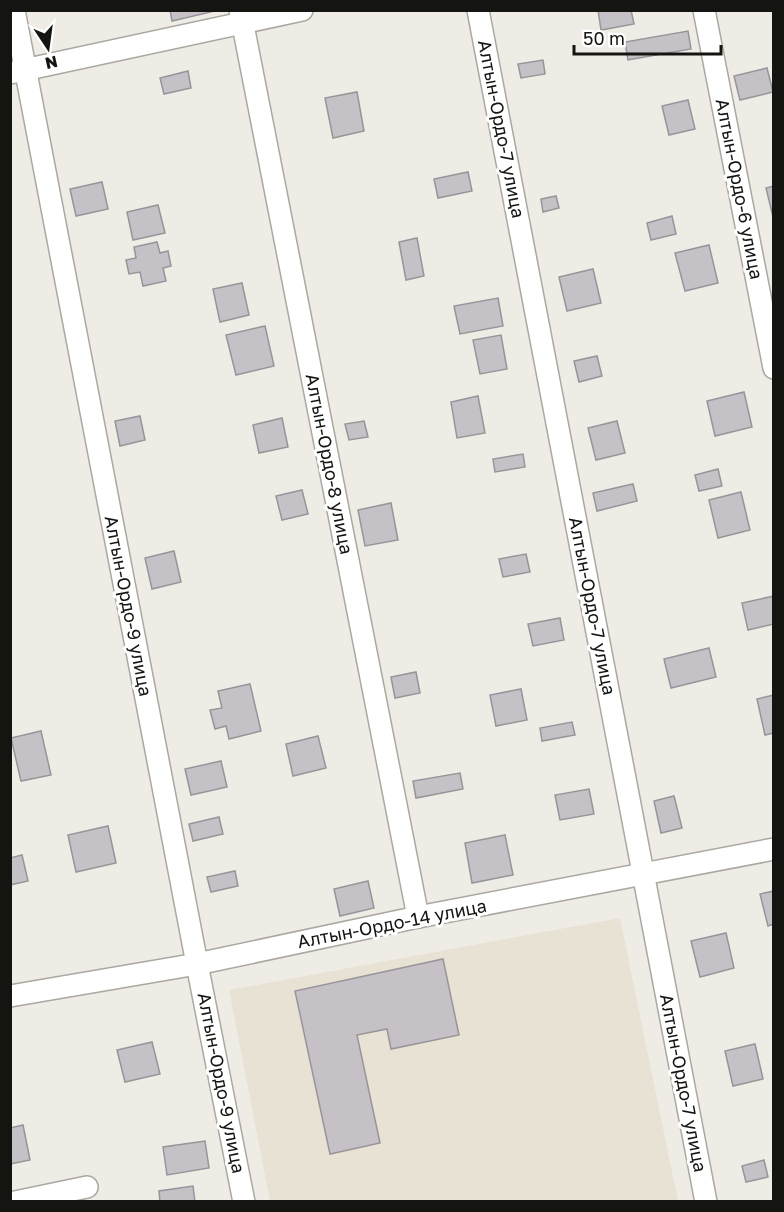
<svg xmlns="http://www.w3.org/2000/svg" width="784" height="1212" viewBox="0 0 784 1212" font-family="'Golos Text',sans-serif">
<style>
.built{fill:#e8e2d4}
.building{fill:#c5c1c7;stroke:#98949a;stroke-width:1.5}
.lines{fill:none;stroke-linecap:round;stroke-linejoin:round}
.street-casing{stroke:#aba8a2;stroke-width:24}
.street{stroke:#fff;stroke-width:21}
.labels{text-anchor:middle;stroke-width:6;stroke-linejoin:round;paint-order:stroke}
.street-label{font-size:18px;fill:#141411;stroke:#fff}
</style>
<rect width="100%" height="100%" fill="#eeece5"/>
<!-- built -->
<path class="built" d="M620 918 678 1201H270L229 990Z"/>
<!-- building -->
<g class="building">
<path d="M170 10H215V11L172 21Z"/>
<path d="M598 10H631L634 24 601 30Z"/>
<path d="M688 31 691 49 628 60 625 42Z"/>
<path d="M543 60 545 74 521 78 518 64Z"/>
<path d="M767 68 773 92 740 100 734 76Z"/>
<path d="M188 71 191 88 164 94 160 78Z"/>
<path d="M357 92 364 131 333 138 325 98Z"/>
<path d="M688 100 695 129 669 135 662 106Z"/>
<path d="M468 172 472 191 438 198 434 179Z"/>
<path d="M102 182 108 209 76 216 70 189Z"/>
<path d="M774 186V217H773L766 188Z"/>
<path d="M556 196 559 208 543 212 541 199Z"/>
<path d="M158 205 165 233 133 240 127 212Z"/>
<path d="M672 216 676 234 651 240 647 223Z"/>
<path d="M417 238 424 276 406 280 399 242Z"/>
<path d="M157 242 160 253 168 251 171 266 163 268 166 281 143 286 140 272 129 274 126 260 136 258 134 247Z"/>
<path d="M709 245 718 283 685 291 675 253Z"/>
<path d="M593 269 601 303 567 311 559 277Z"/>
<path d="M242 283 249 315 220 322 213 289Z"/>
<path d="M498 298 503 326 460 334 454 306Z"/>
<path d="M265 326 274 366 236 375 226 335Z"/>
<path d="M501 335 507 369 480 374 473 340Z"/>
<path d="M597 356 602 376 579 382 574 361Z"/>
<path d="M744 392 752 427 715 436 707 401Z"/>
<path d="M478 396 485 433 457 438 451 402Z"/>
<path d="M140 416 145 440 120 446 115 421Z"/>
<path d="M282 418 288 447 259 453 253 425Z"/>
<path d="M364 421 368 437 349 440 345 424Z"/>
<path d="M617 421 625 453 596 460 588 428Z"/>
<path d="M523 454 525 467 495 472 493 459Z"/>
<path d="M718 469 722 486 699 491 695 475Z"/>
<path d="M633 484 637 501 597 511 593 493Z"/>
<path d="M302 490 308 514 282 520 276 496Z"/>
<path d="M741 492 750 530 718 538 709 500Z"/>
<path d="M391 503 398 540 365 546 358 510Z"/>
<path d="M174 551 181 582 152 589 145 558Z"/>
<path d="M526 554 530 572 503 577 499 559Z"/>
<path d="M774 596V624L748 630 742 603Z"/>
<path d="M560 618 564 640 533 646 528 624Z"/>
<path d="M709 648 716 677 671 688 664 659Z"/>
<path d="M416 672 420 693 395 698 391 677Z"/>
<path d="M250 684 261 731 229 739 226 726 215 729 210 710 222 708 218 691Z"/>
<path d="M521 689 527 720 496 726 490 695Z"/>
<path d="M774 695V733L765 735 757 699Z"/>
<path d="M572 722 575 735 542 741 540 728Z"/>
<path d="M41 731 51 775 21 781 11 738Z"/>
<path d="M318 736 326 768 293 776 286 744Z"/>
<path d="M221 761 227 787 191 795 185 769Z"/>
<path d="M460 773 463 789 416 798 413 781Z"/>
<path d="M589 789 594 814 560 820 555 795Z"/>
<path d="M674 796 682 828 661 833 654 801Z"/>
<path d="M219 817 223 834 193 841 189 824Z"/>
<path d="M108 826 116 863 76 872 68 835Z"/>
<path d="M505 835 513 875 472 883 465 843Z"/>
<path d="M22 855 28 881 10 885V858Z"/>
<path d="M235 871 238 886 211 892 207 877Z"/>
<path d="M368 881 374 908 340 916 334 889Z"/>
<path d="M774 891V924L768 926 760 894Z"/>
<path d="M726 933 734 968 700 977 691 941Z"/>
<path d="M443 959 459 1035 391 1049 387 1029 357 1035 380 1143 330 1154 295 991Z"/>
<path d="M152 1042 160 1074 125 1082 117 1050Z"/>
<path d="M755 1044 763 1079 733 1086 725 1051Z"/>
<path d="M23 1125 30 1160 10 1164V1128Z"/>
<path d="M205 1141 209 1168 167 1175 163 1147Z"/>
<path d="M764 1160 768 1177 746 1182 742 1166Z"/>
<path d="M193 1186 195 1202H160L159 1191Z"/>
</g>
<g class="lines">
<defs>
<g id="street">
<path d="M14 10 197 964 244 1202"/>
<path d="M240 10 418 917"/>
<path d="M478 10 706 1202"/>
<path d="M704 10 774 368"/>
<path d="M10 73 302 10"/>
<path d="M10 996 197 964 418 917 774 849"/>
<path d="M15 1202 87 1187"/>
</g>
</defs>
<!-- street casing -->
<use href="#street" class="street-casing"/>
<!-- street -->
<use href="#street" class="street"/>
</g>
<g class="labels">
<!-- street labels -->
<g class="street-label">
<text transform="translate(501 129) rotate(79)" y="6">Алтын-Ордо-7 улица</text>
<text transform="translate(739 189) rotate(79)" y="6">Алтын-Ордо-6 улица</text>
<text transform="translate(329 464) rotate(79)" y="6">Алтын-Ордо-8 улица</text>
<text transform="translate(128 606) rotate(79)" y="6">Алтын-Ордо-9 улица</text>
<text transform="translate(592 606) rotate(79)" y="6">Алтын-Ордо-7 улица</text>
<text transform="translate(392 924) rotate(-11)" y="6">Алтын-Ордо-14 улица</text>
<text transform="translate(221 1083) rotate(79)" y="6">Алтын-Ордо-9 улица</text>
<text transform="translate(683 1083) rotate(79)" y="6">Алтын-Ордо-7 улица</text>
</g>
</g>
<!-- border -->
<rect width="784" height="1212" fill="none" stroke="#141411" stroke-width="24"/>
<!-- north arrow -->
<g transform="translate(48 48) rotate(167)" stroke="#ffffff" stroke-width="4.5" paint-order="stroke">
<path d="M0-4.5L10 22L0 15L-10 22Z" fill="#141411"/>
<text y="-9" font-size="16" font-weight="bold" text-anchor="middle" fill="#141411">N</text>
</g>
<!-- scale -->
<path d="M574 45v9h147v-9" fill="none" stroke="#141411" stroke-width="3"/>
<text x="583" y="45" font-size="18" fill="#141411" stroke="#ffffff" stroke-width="4.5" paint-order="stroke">50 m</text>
</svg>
